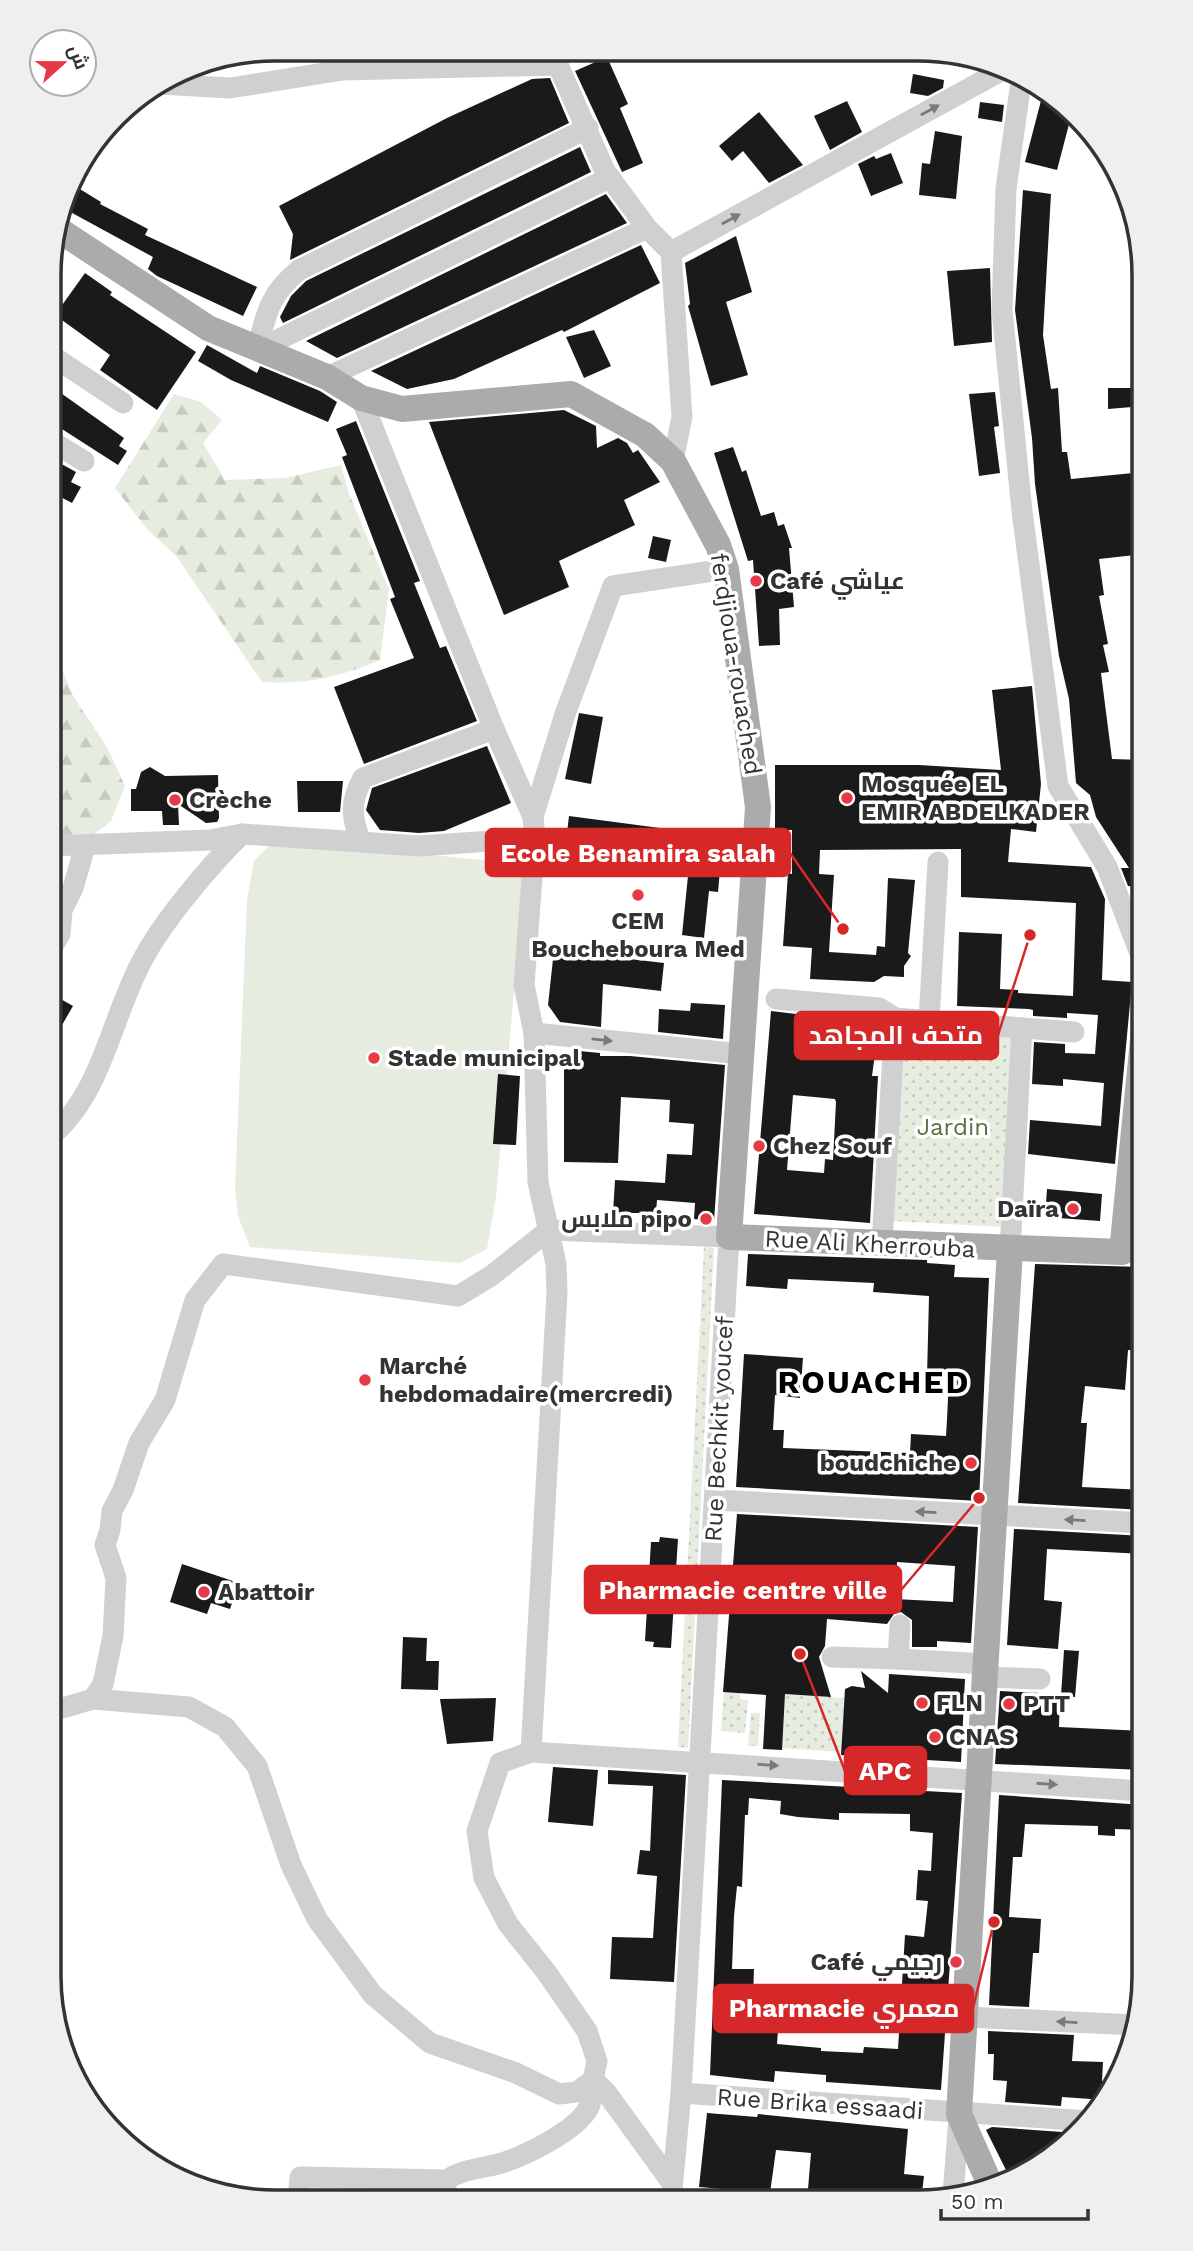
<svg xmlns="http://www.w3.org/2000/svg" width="1193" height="2251" viewBox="0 0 1193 2251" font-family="'Work Sans',Cairo,sans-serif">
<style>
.grass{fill:#e6ecdf}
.forest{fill:url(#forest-firs)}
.garden{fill:url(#garden-dots)}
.building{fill:#1a1a1a;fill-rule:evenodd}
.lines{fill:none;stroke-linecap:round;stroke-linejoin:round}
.minor{stroke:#d0d0d0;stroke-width:21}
.major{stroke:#ababab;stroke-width:26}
.oneway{fill:#7a7a7a}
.poi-dot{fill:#e63946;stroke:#fff;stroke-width:2.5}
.labels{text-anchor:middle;stroke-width:7;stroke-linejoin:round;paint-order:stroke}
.poi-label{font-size:24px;font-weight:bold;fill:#333;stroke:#fff;text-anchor:start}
.street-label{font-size:24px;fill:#333;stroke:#fff}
.park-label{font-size:24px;fill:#56703f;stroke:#fff}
.district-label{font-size:32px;font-weight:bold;letter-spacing:2px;fill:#000;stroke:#fff}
.rim{fill:none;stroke:#333;stroke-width:3.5}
.leader{fill:none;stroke:#d62828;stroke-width:2.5}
.callout-dot{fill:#d62828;stroke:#fff;stroke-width:2.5}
.callout{fill:#d62828;stroke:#d62828;stroke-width:2.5}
.callout-label{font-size:26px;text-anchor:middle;font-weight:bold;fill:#fff}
</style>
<defs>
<pattern id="forest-firs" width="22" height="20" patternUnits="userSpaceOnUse" patternTransform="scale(1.75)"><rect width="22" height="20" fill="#e6ecdf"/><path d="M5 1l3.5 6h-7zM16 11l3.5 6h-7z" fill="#c6cbc0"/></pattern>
<pattern id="garden-dots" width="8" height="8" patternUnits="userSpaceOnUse" patternTransform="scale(1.75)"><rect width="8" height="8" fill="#e6ecdf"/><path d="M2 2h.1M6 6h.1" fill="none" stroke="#c6cbc0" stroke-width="1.8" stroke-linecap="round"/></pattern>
</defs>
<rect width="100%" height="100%" fill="#fff"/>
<!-- grass -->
<path class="grass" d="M269 846H337L525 864 496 1197 487 1249 460 1263 250 1247 238 1216 235 1189 247 900 254 861Z"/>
<!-- forest -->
<g class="forest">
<path d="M174 394 201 402 222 420 203 443 225 480 285 478 341 465 348 491 389 590 380 660C341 677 304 685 262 682L177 557 147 529 115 488Z"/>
<path d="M50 641 73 696 107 747 125 786 111 821 79 846 50 843Z"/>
</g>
<!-- garden -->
<g class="garden">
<path d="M901 1028 1013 1033 1004 1227 892 1221Z"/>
<path d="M704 1247 714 1248 688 1748 678 1747Z"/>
<path d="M727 1651 743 1653 740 1699 748 1700 745 1733 721 1731Z"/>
<path d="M785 1694 844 1698 841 1752 782 1748Z"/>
<path d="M751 1713H760L758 1746H748Z"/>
</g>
<!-- building -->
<g class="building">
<path d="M607 57 628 104 620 108 643 163 622 172 575 71Z"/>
<path d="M913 74 944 80 943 88 928 96 910 93Z"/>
<path d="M550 78 569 123 290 260 293 234 279 206 447 118 532 79Z"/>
<path d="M1043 93 1067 105 1072 113 1057 170 1025 162Z"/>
<path d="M847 101 862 132 830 150 814 116Z"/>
<path d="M980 102 1004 105 1002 122 978 118Z"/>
<path d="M759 112 803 165 769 183 743 151 732 161 719 146Z"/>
<path d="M935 131 962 136 956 199 919 195 922 163 930 164Z"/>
<path d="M580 147 591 172 283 323 280 317 291 296 306 281Z"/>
<path d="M891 153 903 183 871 196 858 164 874 156 876 159Z"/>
<path d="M70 183 101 202 100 204 148 229 145 235 257 287 243 316 157 276 148 269 153 257 63 208Z"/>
<path d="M1023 190 1051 194 1043 335 1051 389 1058 388 1062 452H1067L1071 479 1144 472V554L1099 559 1104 595 1099 596 1108 644 1103 645 1109 672 1101 673 1112 759 1144 760 1142 840 1139 839 1141 887 1128 886 1121 868H1129L1096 817 1090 795 1076 783 1069 699 1059 656 1035 484 1032 438 1015 310Z"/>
<path d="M606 194 627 223 337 358 306 341Z"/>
<path d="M736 236 752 292 726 302 748 375 711 386 688 306 690 304 685 263Z"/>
<path d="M641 245 660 283 564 332 562 330 454 379 407 389 371 371Z"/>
<path d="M990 268 992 342 954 346 947 271Z"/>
<path d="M85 273 112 292 110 295 196 352 157 410 100 370 110 355 55 315Z"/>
<path d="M594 330 611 366 584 378 566 337Z"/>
<path d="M207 345 257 373 260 366 320 391 337 402 328 422 231 380 198 361Z"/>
<path d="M51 386 124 438 119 446 127 451 118 465 51 422Z"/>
<path d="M1108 388H1144V406L1108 409Z"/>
<path d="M995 392 999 426 994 427 1000 473 979 476 969 394Z"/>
<path d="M564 410 596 426 597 448 618 438 627 443 633 453 638 450 660 482 624 500 635 525 559 561 569 587 504 615 429 422Z"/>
<path d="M356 421 420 581 414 583 440 648 446 646 477 721 364 764 334 687 414 658 390 599 395 597 342 457 347 455 336 429Z"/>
<path d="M733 447 742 472 746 470 761 516 774 512 778 526 784 524 792 548H789L794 607 779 609 780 645 759 646 753 560 748 561 714 453Z"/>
<path d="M56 461 76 472 71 482 81 487 72 503 51 492V471Z"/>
<path d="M653 536 671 540 666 562 648 558Z"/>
<path d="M1032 686 1041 784 1036 832 1011 829 1008 862 1091 867 1105 899 1102 980 1132 982 1115 1164 1028 1154 1030 1120 1101 1126 1104 1083 1063 1079V1086L1032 1084 1034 1042 1065 1044V1053L1095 1054 1098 1015 1067 1013V1018L1033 1016V1010L1029 1009 957 1006 959 932 1002 934 1000 989 1018 990V993L1073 996 1076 903 961 897V849L820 850 819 874 834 875 829 952 876 955 877 946 885 947 888 878 915 880 908 953 911 956 904 966V977L884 976 874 982 810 979 812 948 783 946 788 873 792 874V830H775V765H919L1001 770 992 690Z"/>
<path d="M579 713 603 717 591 784 565 779Z"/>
<path d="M487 746 511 803 444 831 419 833 380 830 366 810 372 788Z"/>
<path d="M150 767 165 776 218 775 219 818 217 822 206 823 178 804 179 825H163L162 811H131V789H136L141 772Z"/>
<path d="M297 781H343L340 812H298Z"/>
<path d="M569 816 675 830 671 863 565 849Z"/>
<path d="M690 856 721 859 718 892 709 891 704 938 682 935Z"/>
<path d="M554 950 664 963 661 991 603 984 601 1027 560 1022 548 1005Z"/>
<path d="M50 993 73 1006 50 1046Z"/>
<path d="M691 1003 725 1005 723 1039 658 1032 659 1009 690 1011Z"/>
<path d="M771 1011 879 1024 872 1076H878L870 1223 754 1214ZM793 1095 835 1099 836 1102 833 1160 825 1159 824 1173 787 1170Z"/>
<path d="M579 1051 600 1053V1056H630L725 1065 714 1221 694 1219 695 1203 657 1200 656 1213H613L615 1180 665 1183 667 1154 692 1155 694 1124 669 1122 670 1100 621 1097 618 1163 564 1162V1055L582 1056Z"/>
<path d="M498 1074 520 1076 516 1145 493 1144Z"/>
<path d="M1047 1189 1102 1194 1100 1221 1045 1217Z"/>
<path d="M748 1254 927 1260V1263L955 1265 954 1277 989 1278 979 1501 736 1487 744 1354 803 1358 800 1398 775 1395 773 1430H784L783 1448 910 1453 911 1434 946 1436 947 1419 949 1378 927 1377 929 1296 873 1292 874 1283 788 1279 787 1289 746 1286Z"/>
<path d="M1035 1264 1144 1267V1351L1128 1350 1125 1390 1085 1386 1081 1423H1087L1082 1487 1144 1490V1510L1018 1503Z"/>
<path d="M737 1514 978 1527 971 1643 937 1641V1647H912V1620L901 1612 894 1614 887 1624 827 1619 825 1646 819 1657 831 1697 785 1694 782 1750 763 1749 766 1695 723 1692ZM897 1562 955 1566 953 1602 895 1599Z"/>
<path d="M1014 1529 1144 1536V1554L1047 1549 1044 1600 1062 1602 1058 1649 1007 1645Z"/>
<path d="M660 1537 678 1539 671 1648 653 1647 654 1642 645 1641 651 1542H659Z"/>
<path d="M182 1564 239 1583 230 1609 211 1603 207 1614 170 1602Z"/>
<path d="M403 1637 427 1638 426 1661H439L438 1690 401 1689Z"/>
<path d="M1064 1650 1079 1651 1075 1697 1061 1696Z"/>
<path d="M861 1671 888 1693 889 1674 965 1679 961 1762 841 1755 845 1689 852 1686 865 1688Z"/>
<path d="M1000 1691 1060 1694 1059 1727 1144 1731V1770L995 1764Z"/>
<path d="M496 1698 493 1741 447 1744 440 1699Z"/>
<path d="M553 1767 598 1770 593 1826 548 1822Z"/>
<path d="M608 1770 686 1775 674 1982 610 1979 612 1937 653 1938 657 1876 637 1874 640 1850 650 1851 653 1786 608 1784Z"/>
<path d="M722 1780 962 1793 941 2090 826 2082V2075L775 2071 774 2082 710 2075ZM749 1798 781 1801 780 1814 798 1817 839 1820V1813L910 1814V1831L933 1833 931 1871 918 1870 916 1900 928 1901 924 1937 905 1935 898 2049 864 2047 863 2053 821 2051V2048L777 2044 778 2030 752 2028 754 1969H732L734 1916 737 1886 742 1887 745 1815H748Z"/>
<path d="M999 1795 1144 1805V1830L1115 1829V1836L1098 1835V1826L1025 1824 1022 1857H1013L1009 1917 1041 1919 1039 1953H1033L1029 2007 989 2005Z"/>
<path d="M988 2031 1074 2035 1072 2061 1103 2062 1102 2081 1115 2082 1105 2100 1062 2097 1061 2106 1005 2102 1007 2081 993 2080 994 2054H988Z"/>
<path d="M707 2113 757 2117 758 2114 908 2129 904 2174 924 2176 921 2201H807L811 2153 776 2150 770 2193 699 2187Z"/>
<path d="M992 2127 1076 2133 1044 2164 1011 2180 986 2130Z"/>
</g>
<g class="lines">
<!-- minor -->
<g class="minor">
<path d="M1021 82 1006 188 1002 310 1022 511 1058 786 1107 867 1144 964"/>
<path d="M160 84 230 88 343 70 558 65 605 171 647 228 671 252 682 417 673 461"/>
<path d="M671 252 999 72"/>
<path d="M257 350C266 314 269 294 299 270L588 128"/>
<path d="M257 350 609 178"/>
<path d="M51 355 123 403"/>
<path d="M327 377 647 228"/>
<path d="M361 398 494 729 533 817"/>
<path d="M51 441 84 461"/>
<path d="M360 840C351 815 350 802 363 778L494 729"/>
<path d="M50 846 210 840 242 834 419 846 535 838"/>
<path d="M50 951 60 934 62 910 73 888 85 846 92 844"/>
<path d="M776 999 879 1008 895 1018 1074 1032"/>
<path d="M929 1021 938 862"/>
<path d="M534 1033 742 1054"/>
<path d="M50 1137C103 1093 111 1017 143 959 163 921 211 864 242 834"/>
<path d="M882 1244 895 1018"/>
<path d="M1010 1250 1022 1028"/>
<path d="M1122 1252 1144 1253"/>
<path d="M716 1500 1144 1523"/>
<path d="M900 1625 898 1659 986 1664"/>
<path d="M832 1657 898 1659"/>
<path d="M985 1677 1040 1679"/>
<path d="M93 1699 103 1684 113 1636 116 1578 105 1545 110 1530 112 1511 123 1490 139 1443 165 1400 195 1300 223 1264 458 1296 491 1276 549 1230 729 1237 681 2093 671 2201"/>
<path d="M49 1712 93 1699 189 1707 225 1727 257 1766 291 1865 317 1919 373 1995 430 2043 516 2073 559 2094 577 2092 593 2080 597 2061 587 2031 547 1973 508 1924 484 1878 477 1831 500 1763 531 1752 1144 1791"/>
<path d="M531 1752 557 1293 556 1264 538 1182 534 1033 524 985 535 838 533 817 565 714 613 586 726 569"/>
<path d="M965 2017 1136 2025"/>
<path d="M593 2080 606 2092 672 2183"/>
<path d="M681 2093 1089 2121"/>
<path d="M446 2180V2201"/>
<path d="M953 2196 959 2117"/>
<path d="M671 2199 697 2201"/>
<path d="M298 2200 300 2177 446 2180C463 2169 479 2169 498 2164 523 2157 577 2131 589 2107 593 2099 592 2088 593 2080"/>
</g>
<!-- major -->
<g class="major">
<path d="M56 228 208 328 327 377 361 398 402 409 571 394 645 435 673 461 718 545 726 569 758 807 729 1237 1122 1252 1144 1030"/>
<path d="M992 2189 959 2114 1010 1250"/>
</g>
</g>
<!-- one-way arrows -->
<defs><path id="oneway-solid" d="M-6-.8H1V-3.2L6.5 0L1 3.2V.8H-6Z" transform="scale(1.75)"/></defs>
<g class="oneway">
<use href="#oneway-solid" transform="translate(930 110) rotate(-29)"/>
<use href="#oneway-solid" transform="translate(731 219) rotate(-29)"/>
<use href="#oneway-solid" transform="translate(602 1040) rotate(6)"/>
<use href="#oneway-solid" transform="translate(926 1512) rotate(-177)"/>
<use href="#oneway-solid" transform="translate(1075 1520) rotate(-177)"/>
<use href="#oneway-solid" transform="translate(768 1765) rotate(4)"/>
<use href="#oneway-solid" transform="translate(1047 1784) rotate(4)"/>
<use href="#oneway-solid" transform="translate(1067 2022) rotate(-177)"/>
</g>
<!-- markers -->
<g class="poi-dot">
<circle cx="756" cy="581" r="7"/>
<circle cx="847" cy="798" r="7"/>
<circle cx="175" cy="800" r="7"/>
<circle cx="638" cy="895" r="7"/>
<circle cx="374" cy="1058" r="7"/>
<circle cx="759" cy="1146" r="7"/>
<circle cx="1073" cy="1209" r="7"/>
<circle cx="706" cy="1219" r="7"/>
<circle cx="365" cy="1380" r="7"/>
<circle cx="971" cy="1463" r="7"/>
<circle cx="204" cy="1592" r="7"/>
<circle cx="922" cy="1703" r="7"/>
<circle cx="1009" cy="1704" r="7"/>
<circle cx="935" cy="1737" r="7"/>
<circle cx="956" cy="1962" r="7"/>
</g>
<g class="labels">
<!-- poi labels -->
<g class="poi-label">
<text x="770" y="589">Café عياشي</text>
<text x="861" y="792">Mosquée EL<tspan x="861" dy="28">EMIR ABDELKADER</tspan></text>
<text x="189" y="808">Crèche</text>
<text x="638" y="929" text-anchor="middle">CEM<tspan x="638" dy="28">Boucheboura Med</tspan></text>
<text x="388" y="1066">Stade municipal</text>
<text x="773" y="1154">Chez Souf</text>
<text x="1059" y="1217" text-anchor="end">Daïra</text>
<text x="692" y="1227" text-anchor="end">ملابس pipo</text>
<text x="379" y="1374">Marché<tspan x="379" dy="28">hebdomadaire(mercredi)</tspan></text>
<text x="957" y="1471" text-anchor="end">boudchiche</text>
<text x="218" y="1600">Abattoir</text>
<text x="936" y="1711">FLN</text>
<text x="1023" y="1712">PTT</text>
<text x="949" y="1745">CNAS</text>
<text x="942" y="1970" text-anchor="end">Café رجيمي</text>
</g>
<!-- street labels -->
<g class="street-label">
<text transform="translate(736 664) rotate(81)" y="8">ferdjioua-rouached</text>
<text transform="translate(870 1244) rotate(3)" y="8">Rue Ali Kherrouba</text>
<text transform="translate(719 1429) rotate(-87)" y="8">Rue Bechkit youcef</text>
<text transform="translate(820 2104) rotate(4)" y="8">Rue Brika essaadi</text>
</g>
<!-- park labels -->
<g class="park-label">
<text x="953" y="1135">Jardin</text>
</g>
<!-- district labels -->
<g class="district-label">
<text x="874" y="1393">ROUACHED</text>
</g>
</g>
<!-- crop -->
<path d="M0 0H1193V2251H0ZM275 61H918A214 214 0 0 1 1132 275V1976A214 214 0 0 1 918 2190H275A214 214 0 0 1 61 1976V275A214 214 0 0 1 275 61Z" fill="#efefef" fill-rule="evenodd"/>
<path class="rim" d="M275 61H918A214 214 0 0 1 1132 275V1976A214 214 0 0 1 918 2190H275A214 214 0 0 1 61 1976V275A214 214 0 0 1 275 61Z"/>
<!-- callouts -->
<path class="leader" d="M843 929L790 853M1030 935L998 1035M979 1498L901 1590M800 1654L845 1771M994 1922L973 2008"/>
<g class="callout-dot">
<circle cx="843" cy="929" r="7"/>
<circle cx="1030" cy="935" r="7"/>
<circle cx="979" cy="1498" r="7"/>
<circle cx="800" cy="1654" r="7"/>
<circle cx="994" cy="1922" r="7"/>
</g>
<g class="callout">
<rect x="486" y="829" width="304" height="47" rx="7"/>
<rect x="795" y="1012" width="203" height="47" rx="7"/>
<rect x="585" y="1566" width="316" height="47" rx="7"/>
<rect x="845" y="1747" width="81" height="47" rx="7"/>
<rect x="714" y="1985" width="259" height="47" rx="7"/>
</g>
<g class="callout-label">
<text x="638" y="862">Ecole Benamira salah</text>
<text x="896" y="1044">متحف المجاهد</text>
<text x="743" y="1599">Pharmacie centre ville</text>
<text x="885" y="1780">APC</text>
<text x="844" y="2017">Pharmacie معمري</text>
</g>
<!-- north arrow -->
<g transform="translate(63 63) rotate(69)"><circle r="33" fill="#ffffff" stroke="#adadad" stroke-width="2"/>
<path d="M0-5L12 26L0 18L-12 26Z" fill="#e63946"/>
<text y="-10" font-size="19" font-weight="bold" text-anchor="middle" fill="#333333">ش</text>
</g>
<!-- scale -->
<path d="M941 2209v10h147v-10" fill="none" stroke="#333333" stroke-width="3.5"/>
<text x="951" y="2209" font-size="21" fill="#333333" stroke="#ffffff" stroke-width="5" paint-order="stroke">50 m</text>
</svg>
